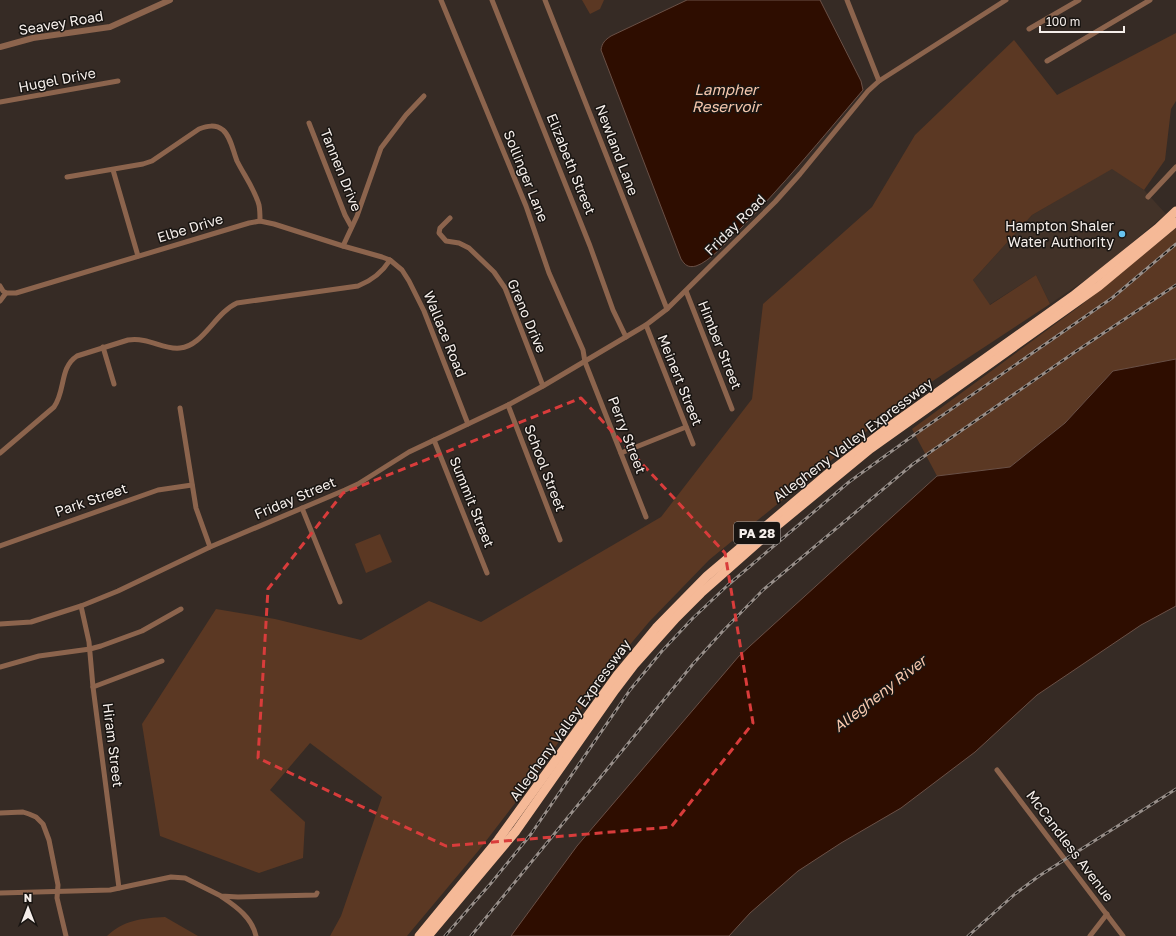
<svg xmlns="http://www.w3.org/2000/svg" width="1176" height="936" viewBox="0 0 1176 936" font-family="'Golos Text',sans-serif">
<style>
.built{fill:#423228}
.green{fill:#5b3823}
.water{fill:#2e0d00;stroke:#6a5046}
.lines{fill:none;stroke-linecap:round;stroke-linejoin:round}
.minor{stroke:#8c644d;stroke-width:5}
.tertiary{stroke:#8c644d;stroke-width:6}
.motorway{stroke:#f5b997;stroke-width:9}
.rail-casing{stroke:#988f8a;stroke-width:3}
.rail{stroke:#191512;stroke-width:1.5;stroke-dasharray:4.5;stroke-linecap:butt}
.marked{fill:none;stroke:#d93c3b;stroke-width:3;stroke-dasharray:8 5;stroke-linejoin:round}
.poi-dot{fill:#68c4f0;stroke:#191512;stroke-width:1.5}
.labels{text-anchor:middle;stroke-width:3;stroke-linejoin:round;paint-order:stroke}
.shield{fill:#191512;stroke:#b3ada9;stroke-width:1}
.shield-label{font-size:13px;font-weight:bold;fill:#f5eeea}
.street-label{font-size:14px;fill:#f5eeea;stroke:#191512}
.poi-label{font-size:14px;fill:#f5eeea;stroke:#191512;text-anchor:end}
.water-label{font-size:15px;font-style:italic;fill:#f7c7ad;stroke:#191512}
</style>
<rect width="100%" height="100%" fill="#362b25"/>
<!-- built -->
<path class="built" d="M1112 168 1144 190 1166 214 1097 272 1050 304 1036 275 989 305 973 280 1032 215Z"/>
<!-- green -->
<g class="green">
<path d="M582 0H604L600 9 590 14Z"/>
<path d="M1176 33V101L1171 109 1165 160 1144 190 1112 169 1032 215 973 280 990 305 1036 275 1050 304 910 396 709 560 649 622 607 672 529 785 479 850 407 936H330L341 916 382 797 310 743 270 790 305 822 303 858 259 873 160 836 142 724 216 609 275 619 361 640 429 601 481 622 661 517 752 399 763 304 872 207 915 135 1014 40 1057 95Z"/>
<path d="M1176 228V359L1113 371 1065 423 1010 467 937 476 912 429 1080 306Z"/>
<path d="M380 534 392 562 366 573 355 544Z"/>
<path d="M165 917 198 936H107C123 920 143 918 165 917Z"/>
</g>
<!-- water -->
<g class="water">
<path d="M687 0H820L861 81 863 90C822 138 782 187 738 231 728 241 709 262 696 266 688 268 685 265 681 259L601 50C602 43 605 40 611 36Z"/>
<path d="M1176 359V606L1141 625 1037 695 975 752 901 808 841 843 798 871 750 913 729 936H511L577 846 739 656 937 476 1010 467 1065 423 1113 371Z"/>
</g>
<g class="lines">
<!-- minor -->
<g class="minor">
<path d="M441 0 526 206 549 273 583 350 585 362 646 517"/>
<path d="M492 0 590 246 613 310 626 337"/>
<path d="M545 0 667 309"/>
<path d="M847 0 879 81"/>
<path d="M1029 29 1079 0"/>
<path d="M1047 61 1150 0"/>
<path d="M0 102 118 81"/>
<path d="M309 123 345 215 351 226"/>
<path d="M113 170 138 256"/>
<path d="M67 177 143 164 152 161 199 129C207 126 215 124 223 130 231 137 233 151 237 161 244 175 255 190 259 205 260 210 260 216 260 221"/>
<path d="M1148 197 1176 167"/>
<path d="M450 218 440 228 439 233 446 241 459 243 469 248 494 272 505 288 543 386"/>
<path d="M343 246 357 216 381 148 406 115 424 96"/>
<path d="M0 286 3 291 6 293H16L249 223 260 221 274 224 343 246 382 257 390 260 402 270 409 281 424 311 468 424"/>
<path d="M686 291 732 409"/>
<path d="M0 301 6 293"/>
<path d="M646 325 693 444"/>
<path d="M103 347 114 384"/>
<path d="M508 405 560 540"/>
<path d="M180 408 196 508 210 547"/>
<path d="M434 440 487 573"/>
<path d="M0 453 54 407C66 390 59 368 77 356L128 340C150 337 162 350 180 348 203 346 215 313 237 303L358 286C371 281 383 271 390 260"/>
<path d="M621 453 686 427"/>
<path d="M302 508 340 602"/>
<path d="M0 546 158 490 192 485"/>
<path d="M81 606 89 642 93 687 119 888"/>
<path d="M0 624 31 622 81 606 118 591 210 547 345 490 358 484 409 452 508 405 543 386 646 325 667 309 775 202 800 174 868 91 879 81 1006 0"/>
<path d="M0 667 39 656 90 649 101 646 142 631 181 609"/>
<path d="M93 687 162 661"/>
<path d="M997 770 1123 936"/>
<path d="M0 813 23 812 29 814 36 817 43 824 49 840 58 885 57 898 66 936"/>
<path d="M0 893 110 890 171 877 185 878 221 896 238 897 316 895 317 893"/>
<path d="M222 897C237 907 252 918 256 936"/>
<path d="M1090 936 1107 914"/>
</g>
<!-- tertiary -->
<path class="tertiary" d="M0 47 33 38 110 27 170 0"/>
<!-- motorway -->
<g class="motorway">
<path d="M419 936 498 840 618 674 656 628 707 576 831 471 893 424 1073 296 1158 228 1176 211"/>
<path d="M428 936 516 831 615 690 634 665 676 618 701 593 779 524 870 449 1099 286 1176 222"/>
</g>
<defs>
<g id="rail">
<path d="M445 936 492 882 531 834 630 690 662 651 693 618 728 585 849 482 914 435 1112 298 1176 244"/>
<path d="M471 936 693 664 722 632 763 590 913 464 1075 352 1176 285"/>
<path d="M968 936 1015 894 1039 876 1176 789"/>
</g>
</defs>
<!-- rail casing -->
<use href="#rail" class="rail-casing"/>
<!-- rail -->
<use href="#rail" class="rail"/>
</g>
<!-- marked area -->
<path class="marked" d="M581 398 725 553 753 723 671 827 446 846 258 758 268 589 343 493Z"/>
<!-- markers -->
<circle class="poi-dot" cx="1122" cy="234" r="4"/>
<g class="labels">
<!-- shield labels -->
<rect class="shield" x="734" y="522" width="46" height="22" rx="3"/>
<g class="shield-label">
<text x="757" y="538">PA 28</text>
</g>
<!-- street labels -->
<g class="street-label">
<text transform="translate(61 23) rotate(-10)" y="5">Seavey Road</text>
<text transform="translate(57 80) rotate(-11)" y="5">Hugel Drive</text>
<text transform="translate(617 150) rotate(69)" y="5">Newland Lane</text>
<text transform="translate(571 164) rotate(68)" y="5">Elizabeth Street</text>
<text transform="translate(341 170) rotate(68)" y="5">Tannen Drive</text>
<text transform="translate(526 176) rotate(68)" y="5">Sollinger Lane</text>
<text transform="translate(735 225) rotate(-45)" y="5">Friday Road</text>
<text transform="translate(190 228) rotate(-17)" y="5">Elbe Drive</text>
<text transform="translate(527 316) rotate(67)" y="5">Greno Drive</text>
<text transform="translate(445 334) rotate(68)" y="5">Wallace Road</text>
<text transform="translate(720 345) rotate(68)" y="5">Himber Street</text>
<text transform="translate(680 380) rotate(68)" y="5">Meinert Street</text>
<text transform="translate(627 435) rotate(69)" y="5">Perry Street</text>
<text transform="translate(853 440) rotate(-37)" y="5">Allegheny Valley Expressway</text>
<text transform="translate(545 468) rotate(69)" y="5">School Street</text>
<text transform="translate(295 498) rotate(-23)" y="5">Friday Street</text>
<text transform="translate(91 500) rotate(-19)" y="5">Park Street</text>
<text transform="translate(472 502) rotate(68)" y="5">Summit Street</text>
<text transform="translate(570 720) rotate(-54)" y="5">Allegheny Valley Expressway</text>
<text transform="translate(113 745) rotate(83)" y="5">Hiram Street</text>
<text transform="translate(1070 846) rotate(53)" y="5">McCandless Avenue</text>
</g>
<!-- poi labels -->
<g class="poi-label">
<text x="1114" y="231">Hampton Shaler<tspan x="1114" dy="16">Water Authority</tspan></text>
</g>
<!-- water labels -->
<g class="water-label">
<text x="726" y="95">Lampher<tspan x="726" dy="17">Reservoir</tspan></text>
<text transform="translate(880 694) rotate(-38)" y="5">Allegheny River</text>
</g>
</g>
<!-- north arrow -->
<g transform="translate(28 908)" stroke="#191512" stroke-width="3" paint-order="stroke">
<path d="M0-3L7 15L0 10L-7 15Z" fill="#f5eeea"/>
<text y="-6" font-size="11" font-weight="bold" text-anchor="middle" fill="#f5eeea">N</text>
</g>
<!-- scale -->
<path d="M1040 26v6h84v-6" fill="none" stroke="#f5eeea" stroke-width="2"/>
<text x="1046" y="26" font-size="12" fill="#f5eeea" stroke="#191512" stroke-width="3" paint-order="stroke">100 m</text>
</svg>
